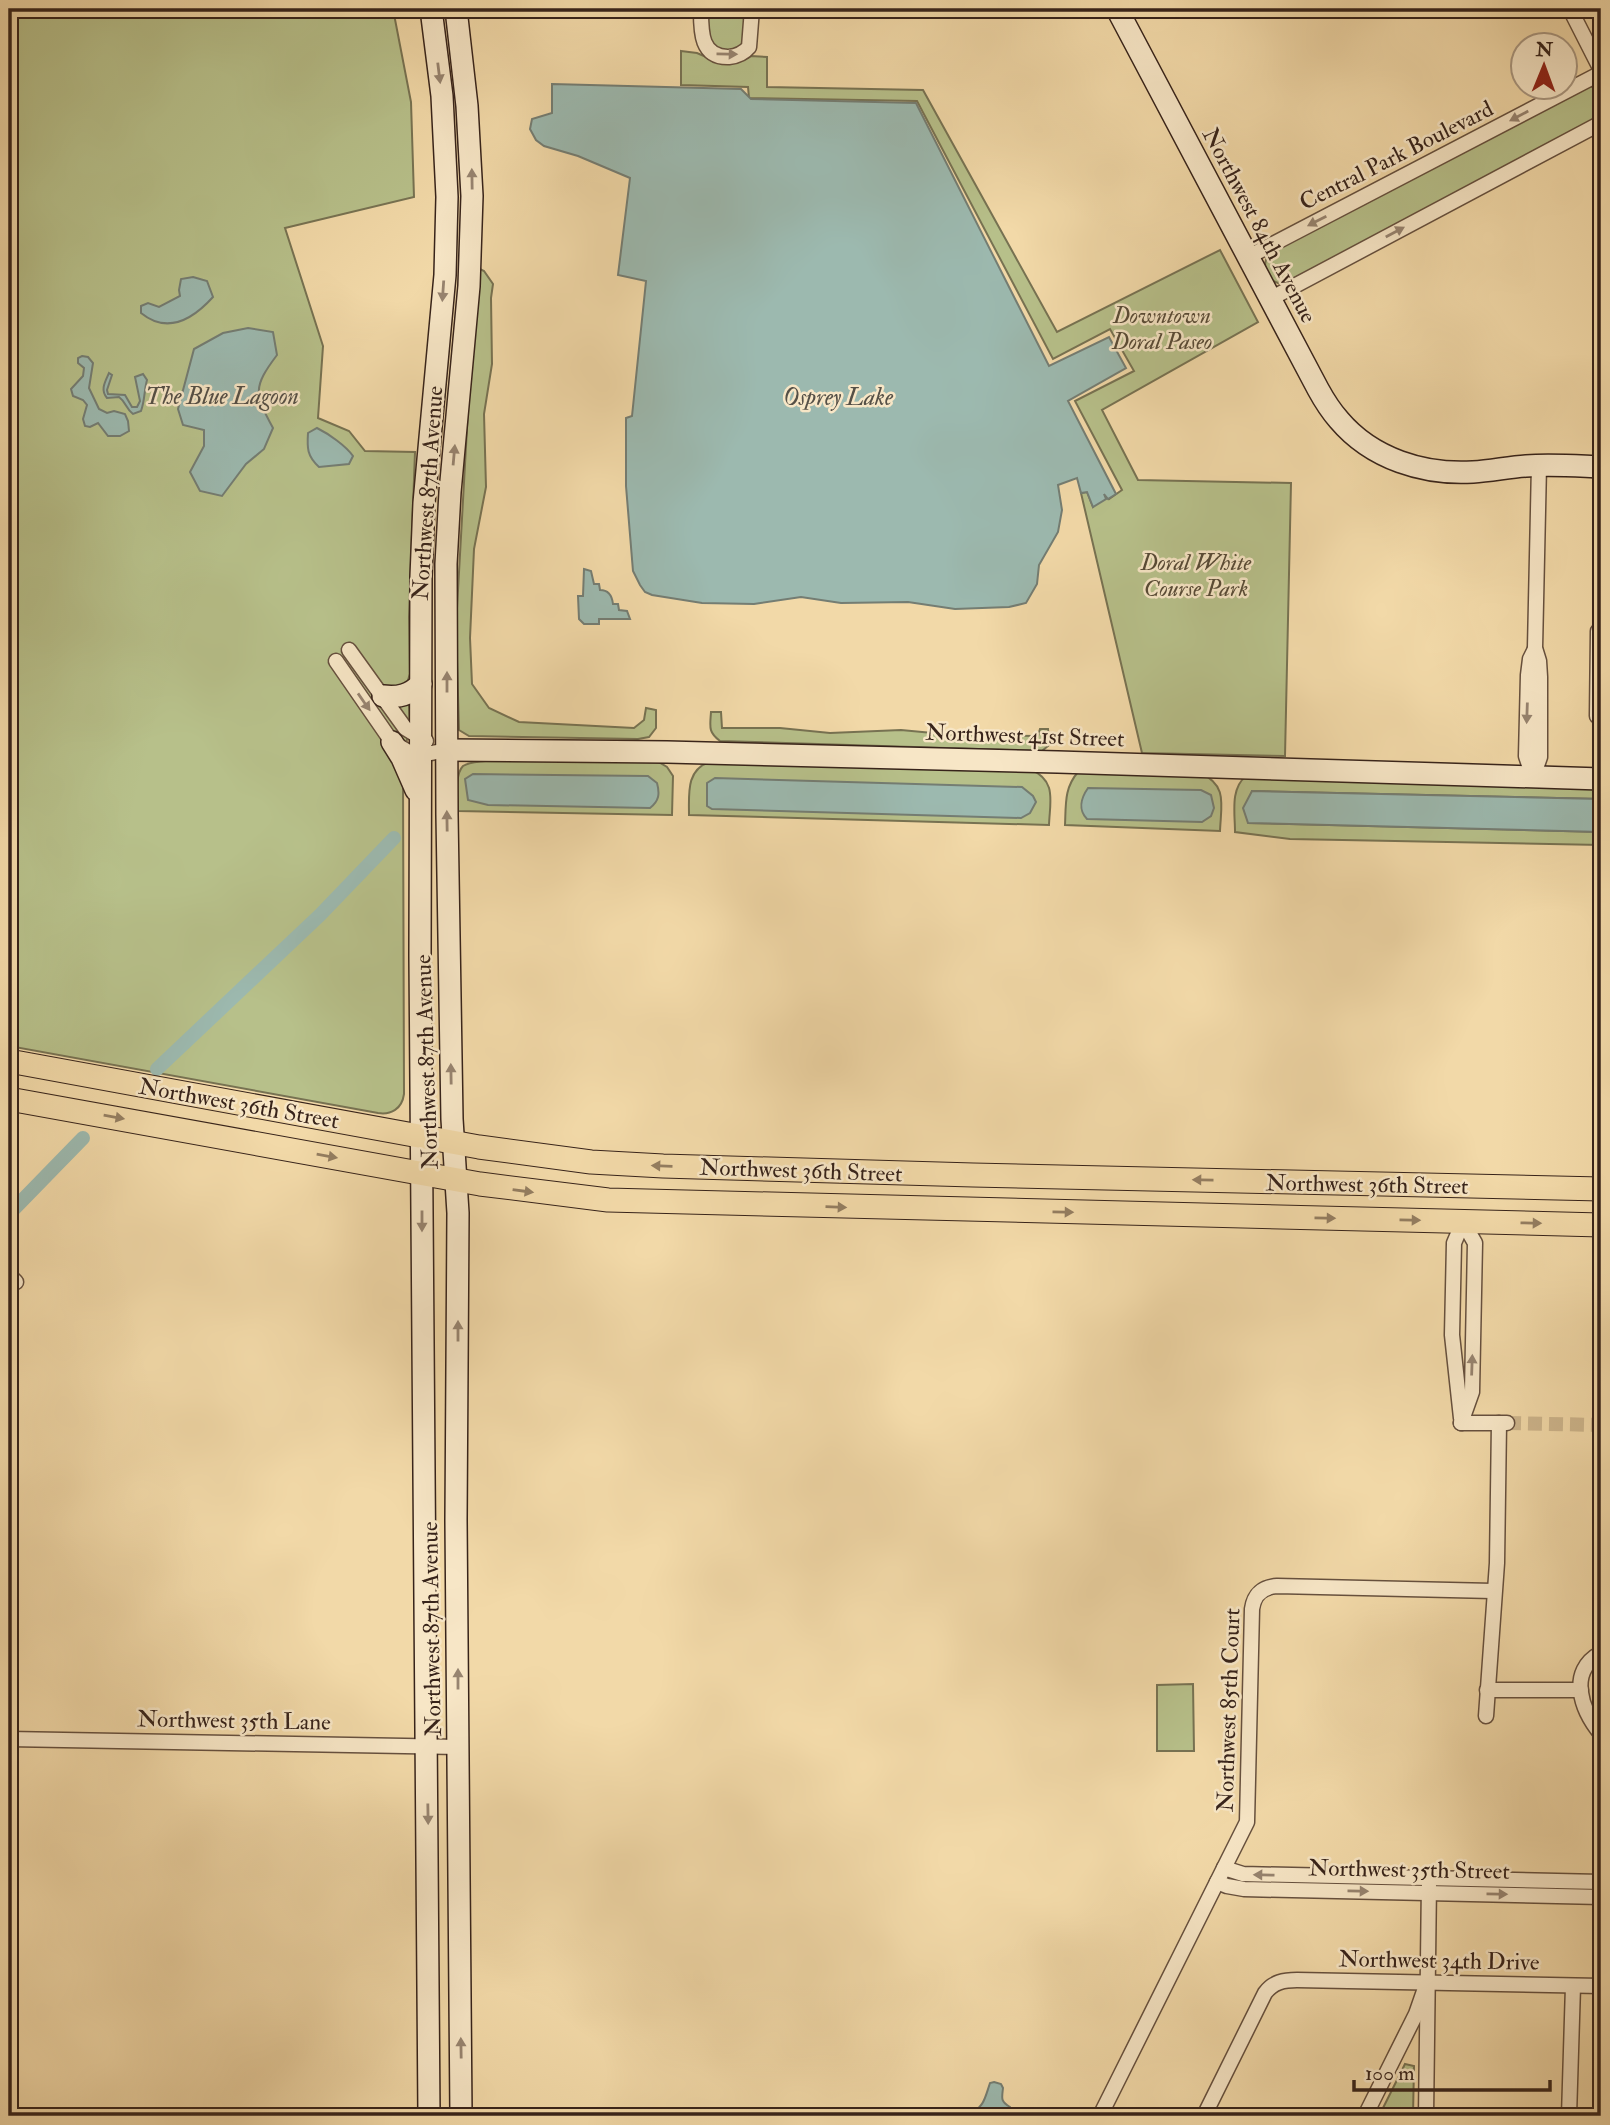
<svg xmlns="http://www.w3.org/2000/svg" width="1610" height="2125" viewBox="0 0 1610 2125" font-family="'IM FELL Double Pica',serif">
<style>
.green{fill:#b7c08a;stroke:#777252;stroke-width:2}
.water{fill:#9cb9af;stroke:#747d73;stroke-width:2}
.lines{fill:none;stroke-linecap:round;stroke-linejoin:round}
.canal{stroke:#9cb9af;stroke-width:14}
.street-tunnel{stroke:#cdb58c;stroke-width:14;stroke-dasharray:14 7;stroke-linecap:butt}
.street-casing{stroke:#66503e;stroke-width:17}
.secondary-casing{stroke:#37231a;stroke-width:24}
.primary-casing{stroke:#37231a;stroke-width:25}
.street{stroke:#f7e6c6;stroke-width:14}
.secondary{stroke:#f7e6c6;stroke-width:21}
.primary{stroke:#f2d9a8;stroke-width:23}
.oneway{fill:#978470}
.oneway2{fill:#947e61}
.labels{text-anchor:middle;stroke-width:5;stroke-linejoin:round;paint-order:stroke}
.street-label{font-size:23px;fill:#37231a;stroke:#f7e6c6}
.park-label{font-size:23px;font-style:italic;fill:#574a36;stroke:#f7e6c6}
.water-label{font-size:24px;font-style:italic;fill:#555047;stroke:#f7e6c6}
</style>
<rect width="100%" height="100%" fill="#f2d9a8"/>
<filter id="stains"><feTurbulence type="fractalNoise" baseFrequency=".00286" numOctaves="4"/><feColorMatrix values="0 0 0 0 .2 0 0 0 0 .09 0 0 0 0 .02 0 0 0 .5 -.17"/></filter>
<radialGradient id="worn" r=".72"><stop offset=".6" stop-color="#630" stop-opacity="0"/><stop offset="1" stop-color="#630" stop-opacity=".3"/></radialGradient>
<!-- green -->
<g class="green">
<path d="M9 9H393L411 102 414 197 285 228 323 346 318 418 349 431 365 451 415 452 409 617 410 674 408 680 410 725 406 744 403 780 404 1094C402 1109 391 1115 378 1113L9 1046Z"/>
<path d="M706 9H747C747 39 748 60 710 46Z"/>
<path d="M681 51 697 53 713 60 739 62 751 56 767 57V87L923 90 1057 332 1220 250 1258 322 1102 410 1138 480 1291 483 1285 756 1142 753 1081 493 1087 492 1093 507 1104 495 1106 494 1109 499 1122 490 1075 401 1134 371 1110 329 1053 359 917 101 749 98 748 87 681 85Z"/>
<path d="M1589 86 1601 89V117L1289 282 1280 284 1271 280C1265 269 1262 263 1270 253Z"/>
<path d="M476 267 484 271 493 284 491 298 492 364 484 414 486 487 474 549 470 638 472 684 489 708 519 722 634 728 644 720 646 708 656 710V728L649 737 638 739 469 736 459 730 456 626Z"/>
<path d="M711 712H721L722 728H780L830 733 901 730 954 735 1038 736 1040 729H1048L1049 745 1042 751 720 741C708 732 710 727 711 712Z"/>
<path d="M485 761H657L667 767 673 776 672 815 458 811C458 800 454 775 463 766 469 762 478 762 485 761Z"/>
<path d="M710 762 1030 769C1057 781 1050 800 1049 825L689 815C689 794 686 769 710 762Z"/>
<path d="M1078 772 1200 773C1228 785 1221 805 1220 831L1065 825C1066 805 1064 788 1078 772Z"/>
<path d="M1246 776 1601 783V799L1252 791 1249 823 1601 832V845L1290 839 1235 832C1235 813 1230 789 1246 776Z"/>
<path d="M1193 1684 1194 1751H1157V1685Z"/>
<path d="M1405 2064 1414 2066 1413 2116H1379Z"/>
</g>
<!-- water -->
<g class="water">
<path d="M552 84 741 89 751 99 916 103 1049 366 1109 337 1126 368 1068 401 1116 494 1108 499 1104 494 1106 499 1093 507 1087 492 1081 493 1077 478 1058 485 1062 510 1058 532 1039 565 1037 584 1026 603 1009 607 955 609 908 602 841 603 801 597 754 604 702 603 652 595 645 592 640 585 633 571 626 486V418L632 416 646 281 618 275 630 178 578 156 544 146 536 140 530 129 532 119 552 113Z"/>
<path d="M193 277 207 281 213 297C194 318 168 335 141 313V306L148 303 159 307 180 296 179 290 181 279Z"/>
<path d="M248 328 273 332 277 355C253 387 254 393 273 428L264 449 246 464 222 496 200 491 190 472 204 446V430L183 425 178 409 194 349 223 333Z"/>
<path d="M82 356 88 357 93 363 89 388 99 409 107 413 114 411 125 414 128 421 129 431 120 436H108L98 423 90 427 85 426 83 419 87 405 83 400 73 396 71 389 83 376 84 368 78 363V358Z"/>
<path d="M109 373 112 375 107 390 108 394 125 395 132 407H137L140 401 135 377 143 374 147 380C144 391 145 400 141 411L133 414C126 409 126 402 119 397L107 398C100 390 105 382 109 373Z"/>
<path d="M317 428C329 434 346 446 353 456L349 464 319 467C307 456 307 448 308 433Z"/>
<path d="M584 569 591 571 594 584H599L600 590C608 590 612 595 613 604H618L619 610 627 611 630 619H599V624H584L579 619 578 596H583Z"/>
<path d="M473 774 648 776 657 783C660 794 659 801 650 808L488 805 468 800 465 779Z"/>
<path d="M715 778 1022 787 1033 796 1036 802 1030 813 1021 818 712 809 707 806V783Z"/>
<path d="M1088 788 1201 790 1211 795 1214 808 1211 816 1202 822 1087 819C1078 810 1081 798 1088 788Z"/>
<path d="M1252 791 1601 799V832L1248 823 1243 808Z"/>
<path d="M994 2082 1001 2084 1003 2088C1002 2098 1000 2101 1010 2107V2112C998 2117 982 2116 969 2116 985 2104 984 2101 990 2083Z"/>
</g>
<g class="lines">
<!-- canal -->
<g class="canal">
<path d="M157 1069 320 915 394 838"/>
<path d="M9 1214 83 1138"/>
</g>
<!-- street-tunnel -->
<path class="street-tunnel" d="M1507 1423 1601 1425"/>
<defs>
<g id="street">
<path d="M701 9C701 30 700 58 729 57 738 56 744 53 749 47L752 9"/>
<path d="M1570 9 1601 70"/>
<path d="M1248 257 1601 73"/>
<path d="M1270 299 1601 123"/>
<path d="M1601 631H1598L1597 716H1601"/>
<path d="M349 650 405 728 426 741"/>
<path d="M336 661 392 742 407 751 421 755 447 750"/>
<path d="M1533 777 1540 757V677L1539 661 1535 648 1539 465"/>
<path d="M1533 777 1526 756 1528 675 1530 659 1535 649"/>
<path d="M9 1275 16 1282"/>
<path d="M1461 1418 1452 1335 1454 1243 1463 1222"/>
<path d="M1461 1423 1472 1392 1475 1243 1463 1222"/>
<path d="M1461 1423H1507"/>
<path d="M1601 1653C1567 1671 1581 1710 1601 1734"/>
<path d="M1487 1690H1581"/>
<path d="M1486 1716 1497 1563 1499 1423"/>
<path d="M9 1739 459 1747"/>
<path d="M1224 1868 1243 1874 1601 1882"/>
<path d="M1217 1882 1227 1886 1244 1889 1601 1897"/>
<path d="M1100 2116 1247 1822 1252 1609C1254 1594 1263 1587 1277 1586L1493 1591"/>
<path d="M1204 2116 1265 1993C1273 1982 1284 1980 1297 1980L1601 1986"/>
<path d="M1365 2116 1416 2014 1424 1991"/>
<path d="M1426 2116 1429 1883"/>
<path d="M1569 2116 1573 1986"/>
</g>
<g id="secondary">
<path d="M456 9 467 106 472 196 469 286 450 492 446 564 447 815 452 1119 458 1213 456 1520 461 2116"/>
<path d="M1117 9 1318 389C1324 400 1331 411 1339 420 1372 459 1424 475 1473 472 1491 471 1509 467 1526 466 1551 464 1576 466 1601 467"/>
<path d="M383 696C398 698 410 695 421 684"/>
<path d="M392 742 402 758 416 790"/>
<path d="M447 750 667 752 1058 762 1601 779"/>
<path d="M429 2116 420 956 421 577 424 503 445 275 447 197 442 96 431 9"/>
</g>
<g id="primary">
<path d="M9 1061 479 1147 591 1162 663 1166 973 1175 1601 1189"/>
<path d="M9 1099 480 1184 608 1200 1601 1225"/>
</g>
</defs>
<!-- street casing -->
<use href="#street" class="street-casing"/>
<!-- secondary casing -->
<use href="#secondary" class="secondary-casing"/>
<!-- primary casing -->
<use href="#primary" class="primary-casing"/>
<!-- street -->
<use href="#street" class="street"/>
<!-- secondary -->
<use href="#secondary" class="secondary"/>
<!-- primary -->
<use href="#primary" class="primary"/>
</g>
<!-- one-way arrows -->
<defs><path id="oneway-solid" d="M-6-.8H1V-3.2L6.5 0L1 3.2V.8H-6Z" transform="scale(1.75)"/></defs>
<g class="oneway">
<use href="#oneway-solid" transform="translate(727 54) rotate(1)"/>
<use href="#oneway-solid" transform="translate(439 73) rotate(83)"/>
<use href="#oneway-solid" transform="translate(1519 116) rotate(152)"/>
<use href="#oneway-solid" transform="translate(472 179) rotate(-91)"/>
<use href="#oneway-solid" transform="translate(1317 221) rotate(153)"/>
<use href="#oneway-solid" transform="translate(1395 232) rotate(-28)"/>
<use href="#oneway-solid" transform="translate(443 291) rotate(94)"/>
<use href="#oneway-solid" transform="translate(454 455) rotate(-85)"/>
<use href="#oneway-solid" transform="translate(447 682) rotate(-90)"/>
<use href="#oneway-solid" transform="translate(364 702) rotate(55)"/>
<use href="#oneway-solid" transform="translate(1527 713) rotate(92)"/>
<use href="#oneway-solid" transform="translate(447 821) rotate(-91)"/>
<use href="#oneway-solid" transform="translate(451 1074) rotate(-91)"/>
<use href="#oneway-solid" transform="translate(422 1221) rotate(90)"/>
<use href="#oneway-solid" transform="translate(458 1331) rotate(-90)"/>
<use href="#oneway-solid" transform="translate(1472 1365) rotate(-88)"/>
<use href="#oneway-solid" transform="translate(458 1679) rotate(-90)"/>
<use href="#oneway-solid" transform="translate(428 1814) rotate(89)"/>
<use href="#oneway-solid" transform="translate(1264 1875) rotate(-179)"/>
<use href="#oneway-solid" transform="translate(1358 1891) rotate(1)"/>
<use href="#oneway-solid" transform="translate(1497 1894) rotate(1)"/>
<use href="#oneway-solid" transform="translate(461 2048) rotate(-91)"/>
</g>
<g class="oneway2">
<use href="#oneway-solid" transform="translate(114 1117) rotate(10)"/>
<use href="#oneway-solid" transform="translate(327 1156) rotate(10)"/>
<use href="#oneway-solid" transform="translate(662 1166) rotate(-178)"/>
<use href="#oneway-solid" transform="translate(1203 1180) rotate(-179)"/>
<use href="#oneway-solid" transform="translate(523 1191) rotate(8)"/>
<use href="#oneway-solid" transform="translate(836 1207) rotate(2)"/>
<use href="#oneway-solid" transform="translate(1063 1212) rotate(1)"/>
<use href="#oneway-solid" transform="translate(1325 1218) rotate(1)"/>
<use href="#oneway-solid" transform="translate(1410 1220) rotate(1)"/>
<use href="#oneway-solid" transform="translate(1531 1223) rotate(1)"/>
</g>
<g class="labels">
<!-- street labels -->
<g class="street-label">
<text transform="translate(1396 155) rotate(-27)" y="8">Central Park Boulevard</text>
<text transform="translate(1260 225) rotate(62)" y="8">Northwest 84th Avenue</text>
<text transform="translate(427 493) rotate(-86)" y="8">Northwest 87th Avenue</text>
<text transform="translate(1025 735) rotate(2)" y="8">Northwest 41st Street</text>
<text transform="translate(426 1062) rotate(-92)" y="8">Northwest 87th Avenue</text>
<text transform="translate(239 1103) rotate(10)" y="8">Northwest 36th Street</text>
<text transform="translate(801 1170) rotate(2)" y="8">Northwest 36th Street</text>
<text transform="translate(1367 1184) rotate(1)" y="8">Northwest 36th Street</text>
<text transform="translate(431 1629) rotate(-91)" y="8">Northwest 87th Avenue</text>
<text transform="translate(1228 1710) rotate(-88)" y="8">Northwest 85th Court</text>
<text transform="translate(234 1720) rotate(1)" y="8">Northwest 35th Lane</text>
<text transform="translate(1409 1869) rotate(1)" y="8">Northwest 35th Street</text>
<text transform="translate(1439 1960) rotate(1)" y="8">Northwest 34th Drive</text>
</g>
<!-- park labels -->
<g class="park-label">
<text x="1162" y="323">Downtown<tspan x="1162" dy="26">Doral Paseo</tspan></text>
<text x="1196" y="570">Doral White<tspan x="1196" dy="26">Course Park</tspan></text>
</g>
<!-- water labels -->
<g class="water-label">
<text x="222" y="404">The Blue Lagoon</text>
<text x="838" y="405">Osprey Lake</text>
</g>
</g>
<!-- margin -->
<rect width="1610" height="2125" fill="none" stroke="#f2d9a8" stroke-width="35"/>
<rect x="10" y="10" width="1589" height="2104" fill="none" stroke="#37231a" stroke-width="3.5"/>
<rect x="18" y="18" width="1575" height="2090" fill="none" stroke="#37231a" stroke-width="2"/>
<!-- north arrow -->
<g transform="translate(1544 66) rotate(1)"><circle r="33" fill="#f7e6c6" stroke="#aa9881" stroke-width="2"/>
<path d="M0-5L12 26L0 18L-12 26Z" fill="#8f2418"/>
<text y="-10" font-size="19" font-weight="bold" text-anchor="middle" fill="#37231a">N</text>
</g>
<!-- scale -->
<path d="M1354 2080v10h196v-10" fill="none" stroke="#37231a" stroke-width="3.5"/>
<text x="1365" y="2080" font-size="21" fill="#37231a" stroke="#f7e6c6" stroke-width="5" paint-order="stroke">100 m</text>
<rect width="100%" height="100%" filter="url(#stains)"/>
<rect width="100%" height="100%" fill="url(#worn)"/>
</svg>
